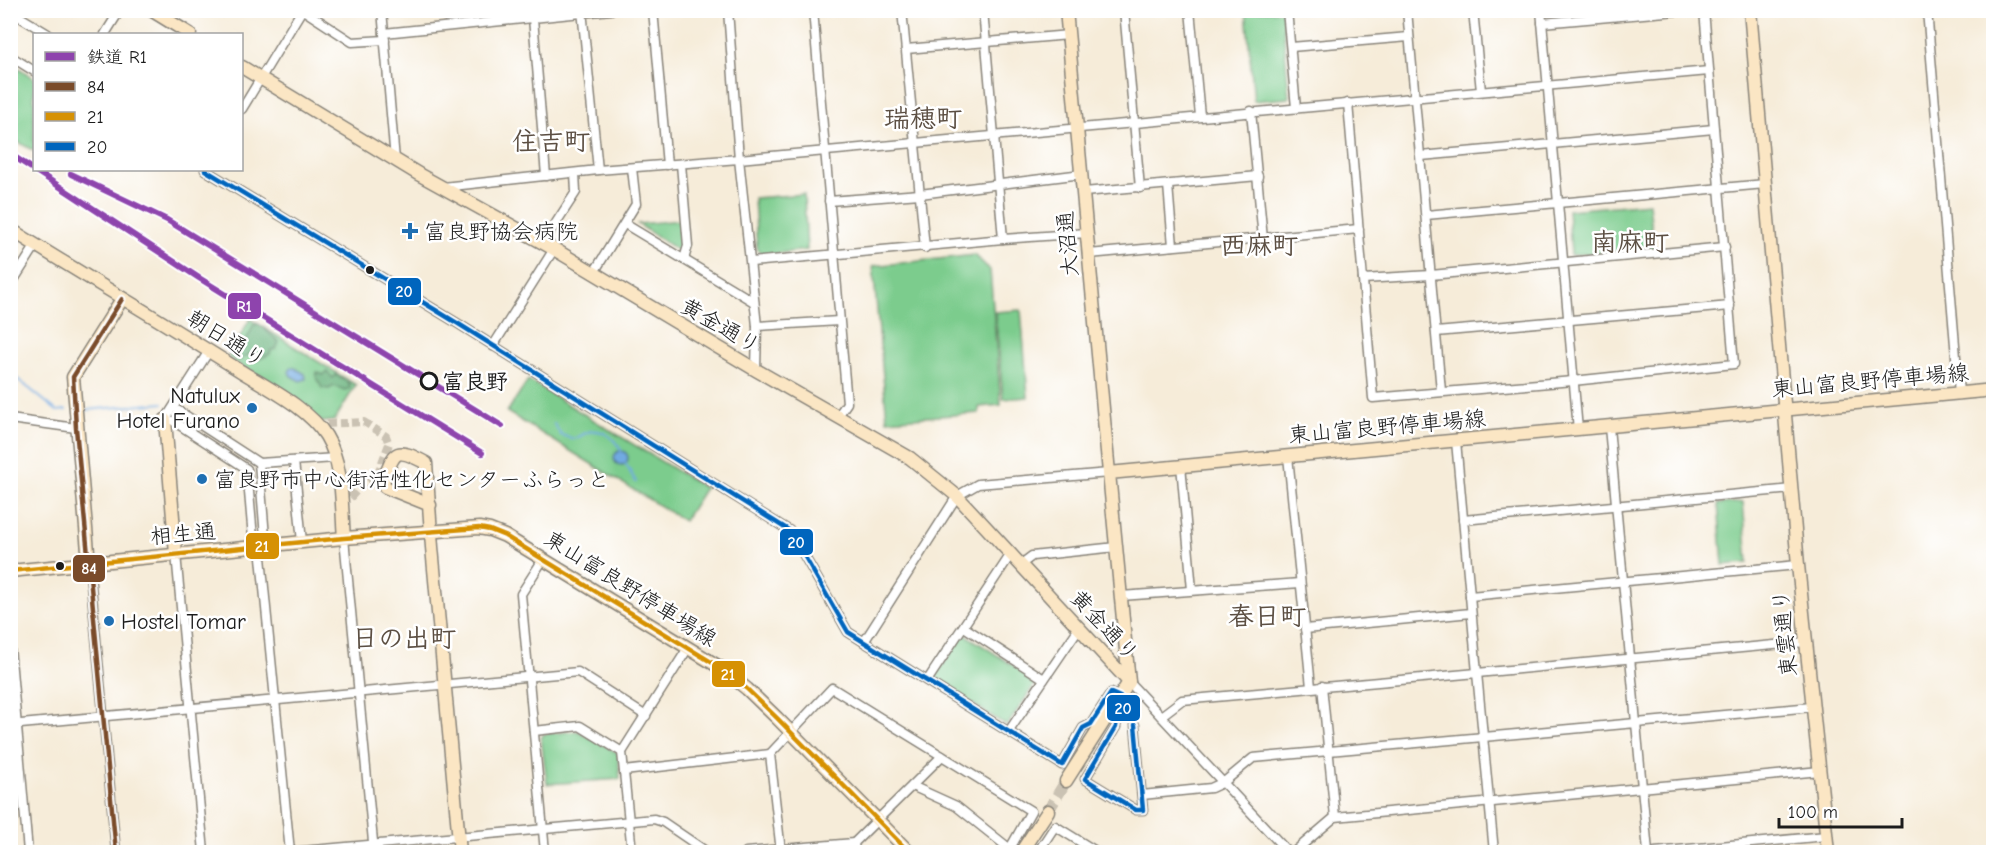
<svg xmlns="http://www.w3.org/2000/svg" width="2004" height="863" viewBox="0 0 2004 863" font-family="'Comic Neue','Klee One',sans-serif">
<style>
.green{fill:#7bcc8d;stroke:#4c7454;stroke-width:1.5}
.forest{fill:#64b078;stroke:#40664a;stroke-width:1.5}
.water{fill:#71aae1;stroke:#46637e;stroke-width:1.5}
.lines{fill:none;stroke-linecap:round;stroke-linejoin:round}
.stream{stroke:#71aae1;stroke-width:2}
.street-tunnel{stroke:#cac2b3;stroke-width:8;stroke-dasharray:8 4;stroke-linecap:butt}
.secondary-tunnel{stroke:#cac2b3;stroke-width:12;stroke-dasharray:12 6;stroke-linecap:butt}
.street-casing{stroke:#89847a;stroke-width:11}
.secondary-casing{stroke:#89847a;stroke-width:15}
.street{stroke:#fff;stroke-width:8}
.secondary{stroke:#fbe6c4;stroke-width:12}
.bus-1-casing{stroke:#fff;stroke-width:9}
.bus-2-casing{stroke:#fff;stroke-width:9}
.bus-3-casing{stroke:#fff;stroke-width:9}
.bus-1{stroke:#7a4b2a;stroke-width:4.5}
.bus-2{stroke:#d69104;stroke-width:4.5}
.bus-3{stroke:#0065bd;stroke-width:4.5}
.rail-1-casing{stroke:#fff;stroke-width:10}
.rail-1{stroke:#8e44ad;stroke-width:6}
.poi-dot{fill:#1f6fb2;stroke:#fff;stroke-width:2}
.bus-dot{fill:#1c1c1c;stroke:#fff;stroke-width:2}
.stop-dot{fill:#fff;stroke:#1c1c1c;stroke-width:3}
.labels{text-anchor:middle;stroke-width:5;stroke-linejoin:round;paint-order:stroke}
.poi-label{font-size:22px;fill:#1c1c1c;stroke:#fff;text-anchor:start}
.street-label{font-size:22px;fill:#1c1c1c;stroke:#fff}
.stop-label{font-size:22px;font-weight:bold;fill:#1c1c1c;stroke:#fff;text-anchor:start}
.quarter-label{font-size:26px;font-weight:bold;fill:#5c4f43;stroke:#fff}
.line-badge{stroke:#fff;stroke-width:2}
.badge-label{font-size:16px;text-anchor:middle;font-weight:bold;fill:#fff}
</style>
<rect width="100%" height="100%" fill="#fff"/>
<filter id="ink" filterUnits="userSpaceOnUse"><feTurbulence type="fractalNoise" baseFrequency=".0167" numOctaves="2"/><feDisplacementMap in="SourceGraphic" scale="12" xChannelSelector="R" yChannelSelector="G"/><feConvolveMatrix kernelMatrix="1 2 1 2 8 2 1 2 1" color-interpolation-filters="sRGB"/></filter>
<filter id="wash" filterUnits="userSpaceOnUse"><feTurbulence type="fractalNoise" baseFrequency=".008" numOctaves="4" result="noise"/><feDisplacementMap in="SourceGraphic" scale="24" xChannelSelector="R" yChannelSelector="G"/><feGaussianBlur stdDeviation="1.35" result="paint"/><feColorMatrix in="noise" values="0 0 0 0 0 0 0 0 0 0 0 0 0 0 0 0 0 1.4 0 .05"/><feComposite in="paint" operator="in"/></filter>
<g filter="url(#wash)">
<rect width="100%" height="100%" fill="#f6ecd9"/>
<!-- green -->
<g class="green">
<path d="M1246 11H1282L1289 98 1254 101Z"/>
<path d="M11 63 34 78V151L11 138Z"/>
<path d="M804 194 807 250 763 255 757 249 754 198Z"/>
<path d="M1649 203 1654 249 1571 255 1568 210Z"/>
<path d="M680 220 684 245 677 250 638 224Z"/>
<path d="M975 255 990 270 1001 405 979 407V413L887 420 873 266Z"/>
<path d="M1021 310 1028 397 1003 399 995 312Z"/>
<path d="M250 319 356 385 334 421 321 422 228 357Z"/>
<path d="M528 380 705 488 684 521 507 412Z"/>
<path d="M1743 502 1748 563 1723 565 1718 504Z"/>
<path d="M963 633 1037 681 1007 726 934 679Z"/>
<path d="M578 731 618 753 620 779 547 784 541 737 544 734Z"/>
</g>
<!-- forest -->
<g class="forest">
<path d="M259 324 279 342 276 349 271 350 270 354 257 360 250 354 240 360 236 355C241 343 250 338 253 325Z"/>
<path d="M317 372 323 375 327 372 333 378 336 375 350 384V388L345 390 334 386 329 389 322 388 316 377Z"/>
</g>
<!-- water -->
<g class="water">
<path d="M291 368H295L305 374 306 379 300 381 291 376 289 372Z"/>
<circle cx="621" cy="458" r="7"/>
</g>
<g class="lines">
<!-- stream -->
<g class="stream">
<path d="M10 373 57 411 66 410"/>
<path d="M86 410 163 403"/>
<path d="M554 424 561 435 574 439C580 437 585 432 592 431 605 429 618 442 622 453"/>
<path d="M624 461 636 482"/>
</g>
</g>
</g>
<g filter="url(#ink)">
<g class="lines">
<!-- street-tunnel -->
<path class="street-tunnel" d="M327 424 364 422 386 436 389 444 378 473 361 486 349 499 342 500"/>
<!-- secondary-tunnel -->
<path class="secondary-tunnel" d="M1048 811 1066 781"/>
<defs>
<g id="street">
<path d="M303 10 352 42 385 40"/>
<path d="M382 10 395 160"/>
<path d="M503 10 505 20"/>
<path d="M582 10 598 170"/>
<path d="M653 10 667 165"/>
<path d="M728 10 739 159 757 326 756 370"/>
<path d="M813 10 847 403 838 416"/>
<path d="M902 10 925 248"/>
<path d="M983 10 1003 239"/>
<path d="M1124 10 1140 188"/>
<path d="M1190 10 1200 116"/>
<path d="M1287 10 1296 108"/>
<path d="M1407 10 1441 391"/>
<path d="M1473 10 1481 91"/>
<path d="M1541 10 1578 430"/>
<path d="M1927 10 1959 393"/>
<path d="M10 11 48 34"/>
<path d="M533 18 546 176"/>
<path d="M1542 23 1688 10"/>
<path d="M384 33 611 10"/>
<path d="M105 34 120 10"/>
<path d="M1291 47 1409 37"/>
<path d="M906 49 1069 35"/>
<path d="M10 56 34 71"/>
<path d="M1348 103 1373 398 1573 381 1734 364 1704 10"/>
<path d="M242 109 302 10"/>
<path d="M1251 111 1263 239"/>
<path d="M1421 156 1714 129"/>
<path d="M681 164 688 246 684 259"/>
<path d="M205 170 457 323 790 531 848 632 1062 765 1083 728 1091 724 1111 693 1120 697 1125 705 1117 719 1116 727 1085 779 1136 810H1143L1135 725"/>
<path d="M1168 185 1173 246"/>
<path d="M443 187 598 170 739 159 1709 71"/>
<path d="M1084 192 1258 176"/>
<path d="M829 201 920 194 1082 174"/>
<path d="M1426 215 1765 184"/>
<path d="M625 224 754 302"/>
<path d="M543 243 576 192 575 173"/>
<path d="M1089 254 1359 229"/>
<path d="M751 262 1003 239 1087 233"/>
<path d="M593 274 636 204 632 168"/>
<path d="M1363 279 1431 275 1725 247"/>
<path d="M10 286 36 245"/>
<path d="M757 326 839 321"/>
<path d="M1436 332 1730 306"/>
<path d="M493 346 554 249"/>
<path d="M179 411 259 463 336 458"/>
<path d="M10 419 76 428"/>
<path d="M165 420 209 351"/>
<path d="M173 421 247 469 253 538"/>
<path d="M1609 427 1636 723 1812 707"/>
<path d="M1456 441 1477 673 1806 642"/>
<path d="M1288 456 1311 687"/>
<path d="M294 461 302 542"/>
<path d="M259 463 265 537"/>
<path d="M1181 465 1192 590"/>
<path d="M1463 520 1792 489"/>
<path d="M344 538 374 852"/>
<path d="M260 547 290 852"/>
<path d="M176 554 204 852"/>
<path d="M544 558 521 594 545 852"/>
<path d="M89 563 116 852"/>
<path d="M1020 565 1032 556 1116 547"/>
<path d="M1121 596 1300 583"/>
<path d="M1470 596 1798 565"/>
<path d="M964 627 1044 679"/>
<path d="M1305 629 1471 613"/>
<path d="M864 642 957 496 978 484 1109 473"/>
<path d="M10 647 28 852"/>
<path d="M927 681 1011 554"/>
<path d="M1129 682 1288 852"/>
<path d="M1322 686 1335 817"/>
<path d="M1161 716 1182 700 1477 673 1494 852"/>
<path d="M10 725 578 672 646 716"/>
<path d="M534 731 580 726 622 752"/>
<path d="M1009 731 1079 628"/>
<path d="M624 771 770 754"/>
<path d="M912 786 956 806 1010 849"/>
<path d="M1142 795 1211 788 1224 782 1253 758 1636 723 1648 852"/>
<path d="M291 852 654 819 663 822 707 852"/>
<path d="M632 852 622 752 688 648"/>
<path d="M746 852 854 843"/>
<path d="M781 852 770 754 832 688 1031 811 1008 852"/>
<path d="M855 852 854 843 942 756"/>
<path d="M1038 852 1055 826 1097 852"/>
<path d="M1294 852 1335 817 1820 771"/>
<path d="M1655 852 1826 836"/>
</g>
<g id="secondary">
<path d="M151 10 190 34"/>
<path d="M1066 10 1109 473"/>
<path d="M1750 10 1798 565 1828 852"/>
<path d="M242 67 420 175 554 249 756 370 910 458 957 496 1129 682"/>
<path d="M10 229C86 277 164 322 239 370 266 387 309 408 326 436 344 466 341 504 344 538"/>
<path d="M165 420 176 554"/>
<path d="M430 505 385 487 383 482C395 451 394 446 426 463L432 547 460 852"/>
<path d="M89 563 73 377 122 299"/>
<path d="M10 571 344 538 479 528 490 530 505 536 721 668 747 689 777 718 909 852"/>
<path d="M1066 781 1129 682 1109 473 1994 390"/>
<path d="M1021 852 1048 811"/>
</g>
</defs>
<!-- street casing -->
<use href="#street" class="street-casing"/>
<!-- secondary casing -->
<use href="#secondary" class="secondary-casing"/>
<!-- street -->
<use href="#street" class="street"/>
<!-- secondary -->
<use href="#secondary" class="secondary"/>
<defs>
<path id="bus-1" d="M116 852 76 428 73 377 122 299"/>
<path id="bus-2" d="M10 571 344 538 479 528 490 530 505 536 721 668 747 689 777 718 909 852"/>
<path id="bus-3" d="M205 170 457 323 790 531 848 632 1062 765 1083 728 1091 724 1111 693 1120 697 1125 705 1117 719 1116 727 1085 779 1136 810H1143L1135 725"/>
</defs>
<!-- bus-1 casing -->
<use href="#bus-1" class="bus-1-casing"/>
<!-- bus-2 casing -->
<use href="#bus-2" class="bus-2-casing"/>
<!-- bus-3 casing -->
<use href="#bus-3" class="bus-3-casing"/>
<!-- bus-1 -->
<use href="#bus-1" class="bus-1"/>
<!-- bus-2 -->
<use href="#bus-2" class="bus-2"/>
<!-- bus-3 -->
<use href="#bus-3" class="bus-3"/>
<defs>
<g id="rail-1">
<path d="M10 154 199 278 482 453"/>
<path d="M71 174 167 220 502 426"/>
</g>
</defs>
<!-- rail-1 casing -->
<use href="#rail-1" class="rail-1-casing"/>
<!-- rail-1 -->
<use href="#rail-1" class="rail-1"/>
</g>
</g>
<!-- markers -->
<g class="poi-dot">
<path d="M407 222h6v6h6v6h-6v6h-6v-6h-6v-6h6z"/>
<circle cx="252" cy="408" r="6"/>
<circle cx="202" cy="479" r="6"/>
<circle cx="109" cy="621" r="6"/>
</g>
<g class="bus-dot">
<circle cx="370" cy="270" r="5"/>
<circle cx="60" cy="566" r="5"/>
</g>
<circle class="stop-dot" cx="429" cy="381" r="8"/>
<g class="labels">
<!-- poi labels -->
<g class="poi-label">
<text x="424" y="239">富良野協会病院</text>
<text x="240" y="403" text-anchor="end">Natulux<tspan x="240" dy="25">Hotel Furano</tspan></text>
<text x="214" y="487">富良野市中心街活性化センターふらっと</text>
<text x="121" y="629">Hostel Tomar</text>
</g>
<!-- street labels -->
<g class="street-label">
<text transform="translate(1067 244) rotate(-95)" y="8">大沼通</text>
<text transform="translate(721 325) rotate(30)" y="8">黄金通り</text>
<text transform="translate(227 338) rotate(32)" y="8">朝日通り</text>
<text transform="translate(1870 380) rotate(-5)" y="8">東山富良野停車場線</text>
<text transform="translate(1387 426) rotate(-5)" y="8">東山富良野停車場線</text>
<text transform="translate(183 533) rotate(-5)" y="8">相生通</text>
<text transform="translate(631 588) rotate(32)" y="8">東山富良野停車場線</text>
<text transform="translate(1105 625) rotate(47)" y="8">黄金通り</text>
<text transform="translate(1784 633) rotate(-96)" y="8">東雲通り</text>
</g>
<!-- stop labels -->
<g class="stop-label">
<text x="442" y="389">富良野</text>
</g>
<!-- quarter labels -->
<g class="quarter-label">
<text x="923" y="127">瑞穂町</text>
<text x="551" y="150">住吉町</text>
<text x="1630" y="251">南麻町</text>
<text x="1259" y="254">西麻町</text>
<text x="1267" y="625">春日町</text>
<text x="404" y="647">日の出町</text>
</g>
</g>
<g class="line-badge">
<rect x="387" y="277" width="35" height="29" rx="6" fill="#0065bd"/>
<rect x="227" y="292" width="35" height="28" rx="6" fill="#8e44ad"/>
<rect x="779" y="528" width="35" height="28" rx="6" fill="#0065bd"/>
<rect x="245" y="532" width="35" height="28" rx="6" fill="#d69104"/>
<rect x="72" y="554" width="34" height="29" rx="6" fill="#7a4b2a"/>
<rect x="711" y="660" width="35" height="28" rx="6" fill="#d69104"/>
<rect x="1106" y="694" width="35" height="28" rx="6" fill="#0065bd"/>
</g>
<g class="badge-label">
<text x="404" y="297">20</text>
<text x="244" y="312">R1</text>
<text x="796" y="548">20</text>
<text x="262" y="552">21</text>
<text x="89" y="574">84</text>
<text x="728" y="680">21</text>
<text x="1123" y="714">20</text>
</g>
<!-- margin -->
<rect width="2004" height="863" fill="none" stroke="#fff" stroke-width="36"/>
<!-- legend -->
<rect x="33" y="33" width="210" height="138" fill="#ffffff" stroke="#a4a4a4" stroke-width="1.5"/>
<rect x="45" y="52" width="30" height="9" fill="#8e44ad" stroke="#a4a4a4" stroke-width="1.5"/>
<text x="87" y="63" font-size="18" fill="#1c1c1c">鉄道 R1</text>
<rect x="45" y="82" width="30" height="9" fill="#7a4b2a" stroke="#a4a4a4" stroke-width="1.5"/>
<text x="87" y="93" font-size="18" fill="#1c1c1c">84</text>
<rect x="45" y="112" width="30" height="9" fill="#d69104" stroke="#a4a4a4" stroke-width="1.5"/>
<text x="87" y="123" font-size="18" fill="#1c1c1c">21</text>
<rect x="45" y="142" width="30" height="9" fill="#0065bd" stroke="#a4a4a4" stroke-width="1.5"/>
<text x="87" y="153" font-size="18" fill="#1c1c1c">20</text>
<!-- scale -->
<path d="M1779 818v9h123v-9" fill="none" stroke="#1c1c1c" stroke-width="3"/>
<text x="1788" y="818" font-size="18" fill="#1c1c1c" stroke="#ffffff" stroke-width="4.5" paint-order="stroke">100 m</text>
</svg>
